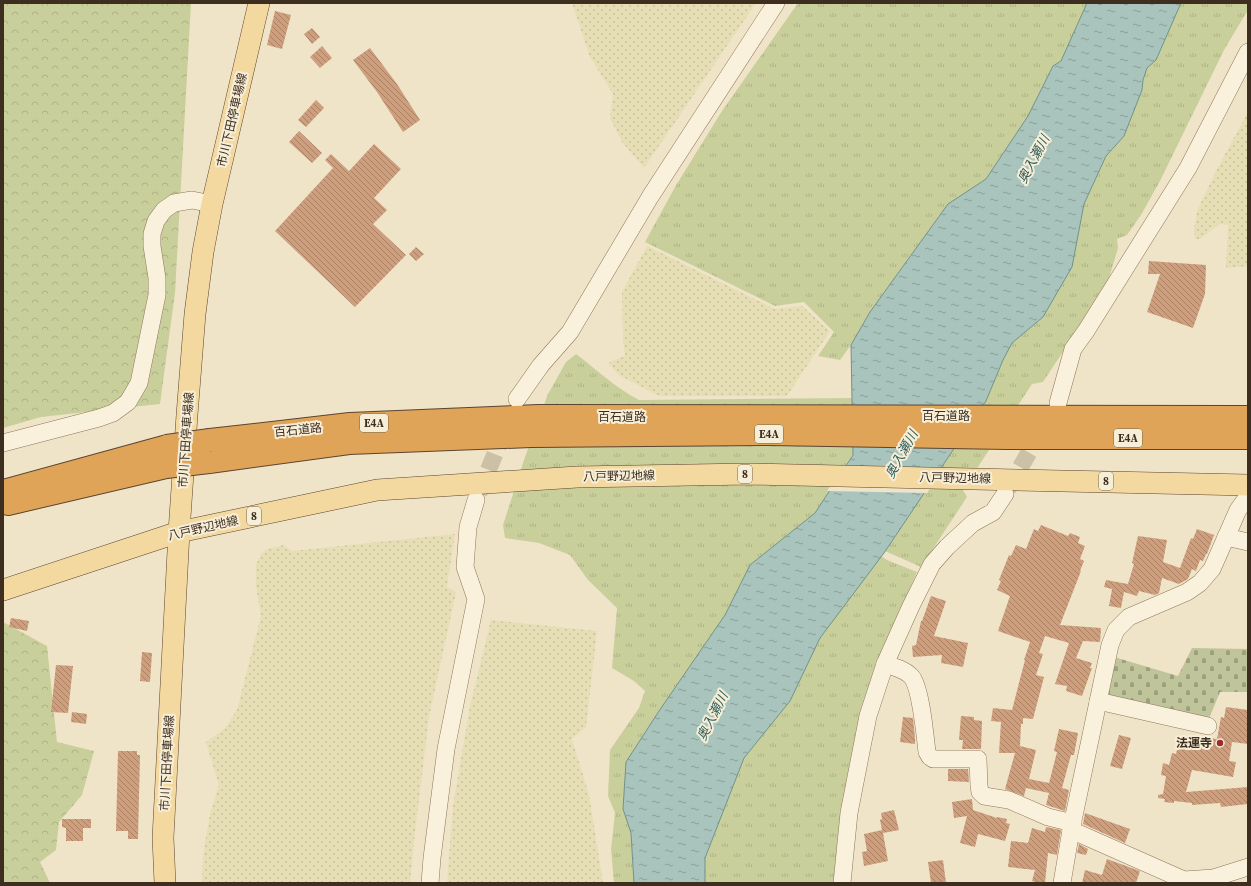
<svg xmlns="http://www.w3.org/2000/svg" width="1251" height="886" viewBox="0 0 1251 886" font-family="'Source Serif 4','Noto Sans JP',serif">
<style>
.farmland{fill:url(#farmland-dots)}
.grass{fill:url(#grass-tufts)}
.forest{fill:url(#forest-crowns)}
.cemetery{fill:url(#cemetery-stones)}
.water{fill:url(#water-ripples);stroke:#6f938a}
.pier{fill:#f0e4c8}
.building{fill:url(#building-back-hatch)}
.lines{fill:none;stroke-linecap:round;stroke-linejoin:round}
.minor-tunnel{stroke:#ccc0a6;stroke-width:17;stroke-dasharray:17 8;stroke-linecap:butt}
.minor-casing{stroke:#8d765c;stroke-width:18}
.major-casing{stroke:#5b4430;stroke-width:22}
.highway-casing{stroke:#5b4430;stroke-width:24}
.minor{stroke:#faf1dc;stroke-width:17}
.major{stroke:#f3d9a0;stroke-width:21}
.highway{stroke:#e0a458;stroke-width:22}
.highway-bridge-casing{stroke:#5b4430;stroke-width:24;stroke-linecap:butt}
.highway-bridge{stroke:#e0a458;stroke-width:22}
.poi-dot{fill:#9e2a2b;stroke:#f7eed8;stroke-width:1.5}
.labels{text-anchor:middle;stroke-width:4;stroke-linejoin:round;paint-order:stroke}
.shield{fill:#f7eed8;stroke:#756857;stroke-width:1}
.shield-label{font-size:11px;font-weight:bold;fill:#3d2e20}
.street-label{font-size:12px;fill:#3d2e20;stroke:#f7eed8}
.poi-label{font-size:12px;font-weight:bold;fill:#3d2e20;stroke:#f7eed8;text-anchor:end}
.water-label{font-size:13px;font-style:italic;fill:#2f5d5a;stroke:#f7eed8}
</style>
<defs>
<pattern id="farmland-dots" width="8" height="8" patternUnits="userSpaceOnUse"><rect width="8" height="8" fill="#e6deb5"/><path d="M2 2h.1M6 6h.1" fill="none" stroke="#c6bf9b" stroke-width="1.8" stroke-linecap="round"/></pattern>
<pattern id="grass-tufts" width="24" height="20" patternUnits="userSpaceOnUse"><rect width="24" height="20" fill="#c9cf9b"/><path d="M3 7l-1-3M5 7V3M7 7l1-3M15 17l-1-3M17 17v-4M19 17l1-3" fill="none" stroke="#aeb285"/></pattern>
<pattern id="forest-crowns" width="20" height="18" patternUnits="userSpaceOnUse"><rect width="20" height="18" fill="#c9cf9b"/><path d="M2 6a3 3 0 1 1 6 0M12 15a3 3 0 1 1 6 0" fill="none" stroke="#aeb285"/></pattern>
<pattern id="cemetery-stones" width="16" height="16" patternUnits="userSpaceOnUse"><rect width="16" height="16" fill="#bfc49a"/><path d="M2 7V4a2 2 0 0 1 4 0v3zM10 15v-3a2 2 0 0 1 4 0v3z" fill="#9ca07d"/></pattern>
<pattern id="water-ripples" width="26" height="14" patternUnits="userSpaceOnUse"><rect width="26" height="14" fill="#a9c4bc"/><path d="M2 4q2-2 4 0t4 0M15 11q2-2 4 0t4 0" fill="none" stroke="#8ba098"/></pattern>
<pattern id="building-back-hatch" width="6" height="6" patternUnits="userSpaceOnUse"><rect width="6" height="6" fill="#cf9f7d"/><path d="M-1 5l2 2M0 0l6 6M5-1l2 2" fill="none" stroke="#a98266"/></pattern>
</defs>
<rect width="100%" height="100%" fill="#f0e4c8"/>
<!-- farmland -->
<g class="farmland">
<path d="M572 3H756L644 168 622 142 610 118 613 94 590 57Z"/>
<path d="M1248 112V266L1226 268 1228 225 1220 224 1200 239H1195L1194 229 1197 211 1217 169Z"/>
<path d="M647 246 775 309 802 306 830 331 787 396H659L619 375 608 363 625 356 623 341 622 292Z"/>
<path d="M455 534 447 587 456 592 429 717 414 841 410 883H202L203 855 210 814 219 785 206 742 225 728 237 710 261 616 256 586V565L261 554 267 549 283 545 292 551Z"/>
<path d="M491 620 597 631 586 727 572 739 589 795 603 883H447L453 806 470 706Z"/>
</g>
<!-- grass -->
<g class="grass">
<path d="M798 3H1087L1061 61 1053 66 1028 116 986 179 948 204 870 312 851 345 840 360 818 356 834 332 804 302 775 306 645 242 675 187 722 111Z"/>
<path d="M1181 3H1248V10L1224 50 1160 181 1141 215 1127 235 1117 239 1118 248 1107 285 1043 382 1032 384 963 490 967 497 921 567 885 551 986 401 1003 360 1012 343 1043 317 1081 220 1084 204 1106 156 1124 136 1142 90 1143 80 1147 68 1156 60Z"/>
<path d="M576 354C597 370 616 388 639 400L853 398V454L815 513 750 565 725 615 659 711 626 762 623 809 631 833 634 883H614L611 849 615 813 608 796 610 750 639 708 645 691 634 681 612 668 617 608 588 580 570 555 539 543 505 538 503 525 525 457 548 394 566 362Z"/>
<path d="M881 556 887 560 917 572 882 653 835 883H705V858L744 758 790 701 820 638Z"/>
</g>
<!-- forest -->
<g class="forest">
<path d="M3 3H191L175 293 160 404 41 417 3 428Z"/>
<path d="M3 622 47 646 57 742 94 751 82 795 59 822 56 850 40 862 50 883H3Z"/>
</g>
<!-- cemetery -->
<path class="cemetery" d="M1192 648 1248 649V692H1220L1208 721 1106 697 1114 657 1178 676Z"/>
<!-- water -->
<path class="water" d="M1087 3H1181L1156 60 1147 68 1143 80 1142 90 1124 136 1106 156 1084 204 1072 267 1043 317 1012 343 1003 360 986 401 884 553 820 638 790 701 744 758 705 858V883H634L631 833 623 809 626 762 659 711 725 615 750 565 815 513 853 455 851 345 870 312 948 204 986 179 1028 116 1053 66 1061 61Z"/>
<!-- pier -->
<path class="pier" d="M842 468 942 469 927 493 827 491Z"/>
<!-- building -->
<g class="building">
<path d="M275 11 291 15 282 49 267 45Z"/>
<path d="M312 28 320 37 312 44 304 34Z"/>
<path d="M322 46 332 58 320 68 310 57Z"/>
<path d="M370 48 397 84 420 120 403 132 377 92 353 60Z"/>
<path d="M316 100 324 108 306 127 298 120Z"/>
<path d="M299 131 322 153 312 163 289 142Z"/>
<path d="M374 144 401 169 374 198 387 210 373 224 406 255 355 307 275 231 333 168 325 160 331 154 349 171Z"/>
<path d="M416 247 424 254 416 261 409 254Z"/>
<path d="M1149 261 1206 265 1205 294 1193 328 1147 312 1160 274H1148Z"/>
<path d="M1041 525 1068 536 1070 533 1080 537 1078 543 1085 546 1080 559 1084 561 1080 571H1081L1060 625 1101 628 1100 642 1083 641 1076 658 1092 663 1090 668H1092L1082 696 1066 691 1067 686 1055 684 1069 643 1045 636 1039 653 1043 654 1036 675 1044 677 1033 719 1023 718V724H1021L1020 746 1036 750 1029 779 1049 783 1057 752 1054 751 1059 729 1078 733 1074 755H1071L1062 788 1069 790 1065 811 1046 805 1049 793 1026 788 1024 796 1005 789 1015 753H999L1001 722 991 721 993 708 1012 710 1025 660H1024L1030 642 998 631 1010 596 997 590 1001 581 999 580 1009 555 1011 556 1016 545 1026 549 1034 529 1038 531Z"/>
<path d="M1197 529 1214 535 1207 554H1206L1203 561 1200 560 1196 571 1192 569 1188 579 1179 584 1162 578 1159 593 1155 595 1139 591 1137 596 1124 592 1121 608 1109 606 1112 589 1104 587 1106 580 1128 584 1134 564 1132 563 1138 536 1167 540 1163 562 1180 568 1191 538 1193 539Z"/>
<path d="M931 596 946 601 934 636 968 643 963 667 941 663 942 655 913 657 912 646 916 645 921 621H922Z"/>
<path d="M11 618 29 621 27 631 9 627Z"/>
<path d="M142 652 152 653 150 682 140 681Z"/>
<path d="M56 665 73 666 68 713 51 712Z"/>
<path d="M1226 707 1248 710V744L1232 742 1229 761 1236 762 1233 777 1192 770 1186 792 1248 787V804L1221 807 1220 803 1192 805V803L1174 801V803L1164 802 1165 799 1158 798V795L1163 794 1166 776 1161 775 1163 763 1169 765 1172 753 1176 754 1180 737 1207 743 1208 738 1217 739 1221 717 1224 718Z"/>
<path d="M72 712 87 714 86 724 71 722Z"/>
<path d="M961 716 974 717V720L982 721 981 749H962L963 740H959Z"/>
<path d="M903 717 913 718 915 738V744L900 742Z"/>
<path d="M1119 735 1131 738 1122 769 1110 766Z"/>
<path d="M118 751H137V755H140L138 839H128V831H116Z"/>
<path d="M948 769H968L969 782 948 781Z"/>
<path d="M972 799 973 810 997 818V817L1007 819 1006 823 1010 824 1005 841 978 834 975 847 960 843 967 816 954 818 952 802Z"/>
<path d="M894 810 899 830 883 833 888 861 864 866 862 852 867 851 864 834 882 830 880 820 882 819 881 813Z"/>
<path d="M1085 813 1130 829 1125 843 1083 824Z"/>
<path d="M62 819H91V828H83V841H66V828L62 827Z"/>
<path d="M1046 827 1061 830 1057 855 1048 853 1045 883H1038L1032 881 1035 870 1008 867 1011 841 1028 843 1032 828 1045 832Z"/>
<path d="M1079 844 1088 849 1086 855 1077 853Z"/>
<path d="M1107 859 1140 871 1136 883H1082L1085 870 1102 875Z"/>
<path d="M943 860 946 883H931L928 862Z"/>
</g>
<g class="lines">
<!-- minor-tunnel -->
<g class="minor-tunnel">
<path d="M1008 489 1043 428"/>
<path d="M479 493 506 427"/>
</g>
<defs>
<g id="minor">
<path d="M517 399 541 365 570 332 650 197 776 3"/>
<path d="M1058 403 1073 349 1086 331 1188 168 1248 52"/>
<path d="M3 443 99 418 113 413 128 402 139 383 157 295V278L152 246V234L156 221 164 210 174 203 192 200 212 204"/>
<path d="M1226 537 1248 542"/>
<path d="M885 664C894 667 904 669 911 676 921 687 925 736 927 752L930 757 933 759H978L979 786 980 792 984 796 1009 800 1048 817 1073 823"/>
<path d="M1098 701 1208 726"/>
<path d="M1071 830 1184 880 1213 878 1248 867"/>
<path d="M430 883 432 858 446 749 476 599 465 567 468 527 476 500"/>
<path d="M842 883 849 813 868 716 885 664 911 606 932 564 947 547 973 523 993 512 1005 494"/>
<path d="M1062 883 1071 830 1110 645 1116 630 1129 617 1187 592 1200 583 1212 569 1238 510 1248 496"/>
</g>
<g id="major">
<path d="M3 590 179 532 377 490 577 477 748 474 1248 485"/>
<path d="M165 883 163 838 179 532 187 415 195 314 203 252 212 204 259 3"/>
</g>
<g id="highway">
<path d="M210 440 350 424 539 416 1248 417"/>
<path d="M209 462 349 443 531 436 769 434 1007 438H1248"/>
<path d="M3 491 167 446"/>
<path d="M8 504 166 467"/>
</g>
</defs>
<!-- minor casing -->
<use href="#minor" class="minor-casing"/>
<!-- major casing -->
<use href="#major" class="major-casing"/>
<!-- highway casing -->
<use href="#highway" class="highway-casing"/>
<!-- minor -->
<use href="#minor" class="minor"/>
<!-- major -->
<use href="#major" class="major"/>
<!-- highway -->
<use href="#highway" class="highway"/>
<defs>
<g id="highway-bridge">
<path d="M167 446 210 440"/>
<path d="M166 467 209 462"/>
</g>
</defs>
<!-- highway-bridge casing -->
<use href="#highway-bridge" class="highway-bridge-casing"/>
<!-- highway-bridge -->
<use href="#highway-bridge" class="highway-bridge"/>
</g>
<!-- markers -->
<circle class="poi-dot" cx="1220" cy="743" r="4"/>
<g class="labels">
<!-- shield labels -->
<g class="shield">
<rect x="360" y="414" width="28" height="18" rx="3"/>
<rect x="755" y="425" width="28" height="18" rx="3"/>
<rect x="1114" y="429" width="28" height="18" rx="3"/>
<rect x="738" y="465" width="14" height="18" rx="3"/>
<rect x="1099" y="472" width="14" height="18" rx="3"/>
<rect x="247" y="507" width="14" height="18" rx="3"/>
</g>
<g class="shield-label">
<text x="374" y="427">E4A</text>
<text x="769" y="438">E4A</text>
<text x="1128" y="442">E4A</text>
<text x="745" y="478">8</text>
<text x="1106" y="485">8</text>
<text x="254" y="520">8</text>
</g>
<!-- street labels -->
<g class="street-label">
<text transform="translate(232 120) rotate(-77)" y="4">市川下田停車場線</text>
<text x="946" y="420">百石道路</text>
<text x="622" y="421">百石道路</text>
<text transform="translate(298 430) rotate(-6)" y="4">百石道路</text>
<text transform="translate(186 440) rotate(-86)" y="4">市川下田停車場線</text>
<text transform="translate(619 476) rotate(-1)" y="4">八戸野辺地線</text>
<text transform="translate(955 478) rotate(1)" y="4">八戸野辺地線</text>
<text transform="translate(203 528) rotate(-13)" y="4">八戸野辺地線</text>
<text transform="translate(167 763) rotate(-87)" y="4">市川下田停車場線</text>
</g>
<!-- poi labels -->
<g class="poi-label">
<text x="1212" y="747">法運寺</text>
</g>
<!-- water labels -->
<g class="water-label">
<text transform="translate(1033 159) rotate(-62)" y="5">奥入瀬川</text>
<text transform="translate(901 454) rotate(-61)" y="5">奥入瀬川</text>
<text transform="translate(712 716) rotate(-63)" y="5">奥入瀬川</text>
</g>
</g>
<!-- border -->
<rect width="1251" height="886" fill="none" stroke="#3d2e20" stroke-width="8"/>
</svg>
